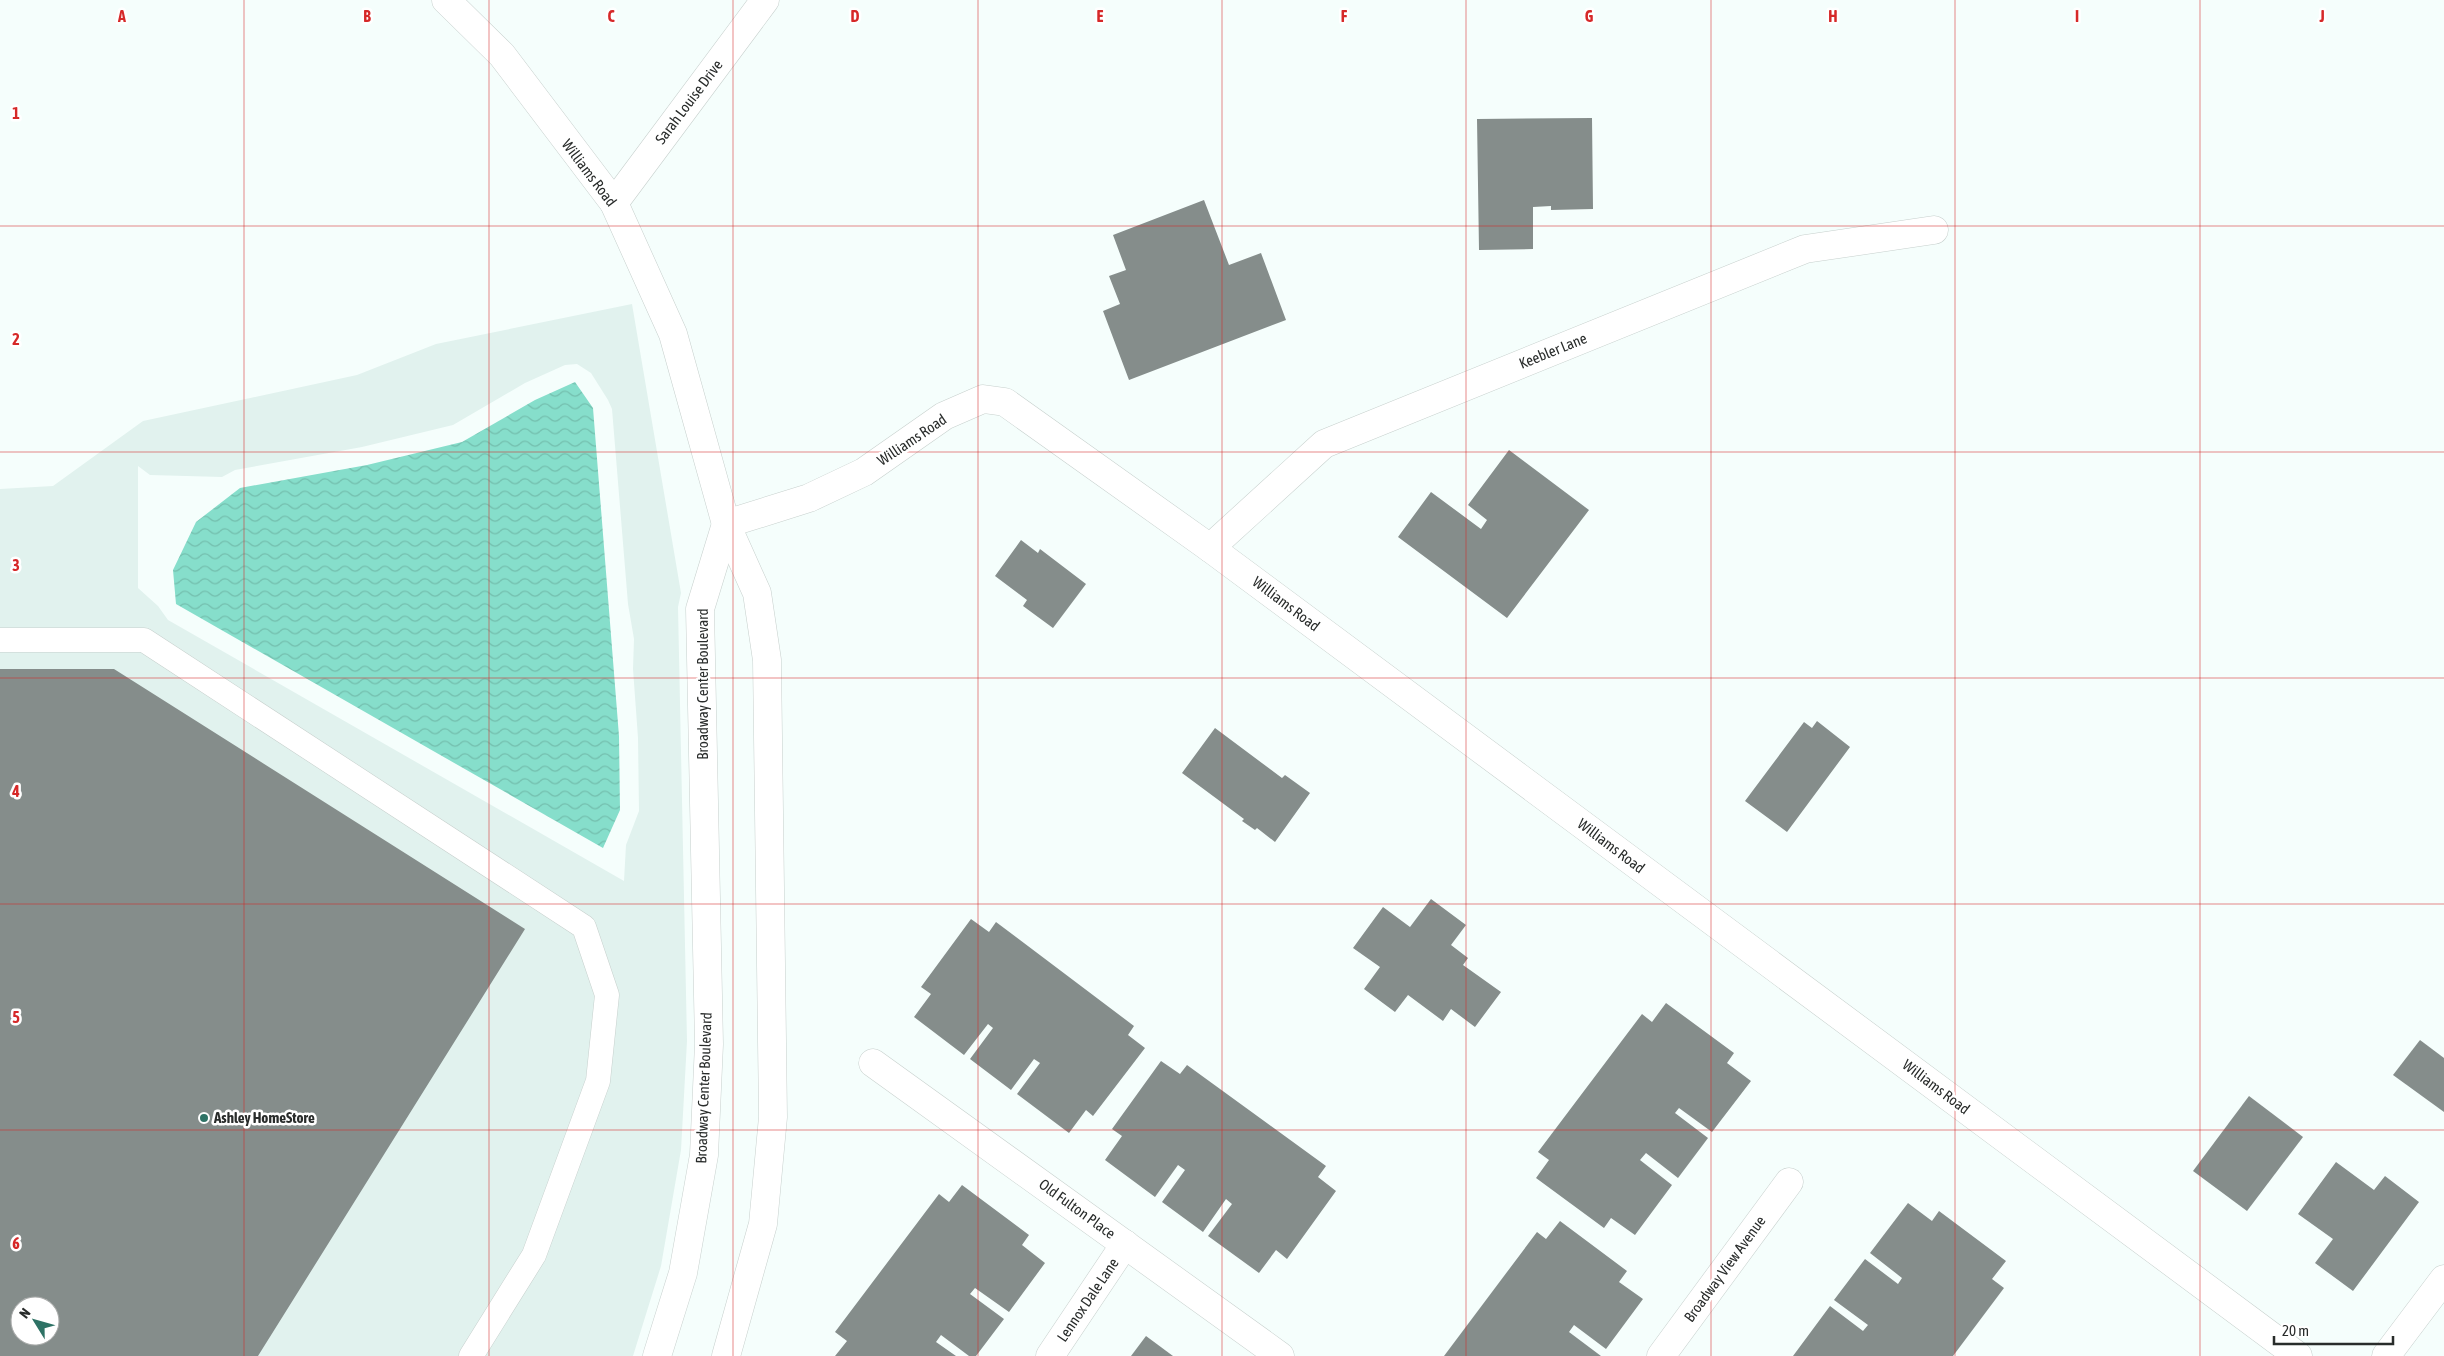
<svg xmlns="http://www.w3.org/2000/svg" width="2444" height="1356" viewBox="0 0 2444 1356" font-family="'Asap Condensed',sans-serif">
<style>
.built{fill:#e1f2ee;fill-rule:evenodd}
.water{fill:url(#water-waves)}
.building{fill:#858d8b;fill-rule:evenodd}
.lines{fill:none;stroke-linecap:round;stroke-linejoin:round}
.service-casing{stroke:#c7d0cd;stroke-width:25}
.minor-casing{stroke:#c7d0cd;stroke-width:29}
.tertiary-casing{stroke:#c7d0cd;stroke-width:29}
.service{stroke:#fff;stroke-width:24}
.minor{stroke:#fff;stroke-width:28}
.tertiary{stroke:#fff;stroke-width:28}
.grid{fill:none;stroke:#d62828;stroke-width:1;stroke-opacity:0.55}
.poi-dot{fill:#2e7265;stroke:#fff;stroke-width:2}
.labels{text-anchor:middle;stroke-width:5;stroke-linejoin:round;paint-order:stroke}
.street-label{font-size:15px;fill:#292c2b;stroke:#fff}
.poi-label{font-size:15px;font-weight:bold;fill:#292c2b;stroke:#fff;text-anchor:start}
.grid-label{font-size:16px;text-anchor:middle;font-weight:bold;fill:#d62828;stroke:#fff;stroke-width:5;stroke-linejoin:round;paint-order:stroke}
</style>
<defs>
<pattern id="water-waves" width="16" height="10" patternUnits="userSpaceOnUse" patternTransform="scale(1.25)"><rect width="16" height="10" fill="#86decb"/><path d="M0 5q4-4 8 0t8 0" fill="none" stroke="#74bfae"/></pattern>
</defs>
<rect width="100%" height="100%" fill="#f5fefc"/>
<!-- built -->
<path class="built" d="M632 304 681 593 678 607 687 1041 681 1150 661 1266 633 1356H0V489L53 486 143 421 357 375 436 344ZM577 364 591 373 608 400 612 409 628 604 634 639 633 669 638 738 639 811 626 845 624 881 168 620 158 606 138 588V466L150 475 222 477 235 470 362 447 453 425 525 383 565 365ZM20 1306H50V1336H20Z"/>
<!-- water -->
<path class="water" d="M575 382 593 408 619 736 620 810 603 848 176 604 173 570 196 522 240 488 367 465 462 442 535 400Z"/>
<!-- building -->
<g class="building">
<path d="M1592 118 1593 209 1551 210V206L1533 207V249L1479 250 1477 119Z"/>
<path d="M1204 200 1229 265 1261 253 1286 320 1129 380 1103 311 1120 304 1109 276 1126 270 1113 235Z"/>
<path d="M1509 450 1589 510 1507 618 1398 537 1431 492 1481 529 1487 520 1468 505Z"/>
<path d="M1021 540 1038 553 1040 549 1086 584 1053 628 1023 606 1027 600 995 576Z"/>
<path d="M0 669H114L525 929 258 1356H0ZM20 1306H50V1336H20Z"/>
<path d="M1817 721 1850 747 1787 832 1745 801 1804 722 1812 728Z"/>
<path d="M1215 728 1282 778 1285 775 1310 793 1275 842 1257 828 1255 830 1242 821 1244 819 1182 773Z"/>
<path d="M1431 899 1466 925 1451 945 1468 958 1463 965 1501 992 1475 1027 1451 1009 1443 1021 1408 995 1395 1012 1364 989 1380 967 1353 948 1383 907 1410 927Z"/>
<path d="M971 919 989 932 996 922 1134 1026 1128 1035 1145 1048 1093 1116 1086 1110 1069 1133 1017 1094 1040 1063 1034 1059 1011 1090 970 1059 993 1028 988 1024 964 1055 914 1017 931 994 921 987Z"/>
<path d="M1666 1003 1734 1053 1727 1063 1751 1081 1712 1132 1679 1108 1675 1113 1708 1138 1678 1178 1646 1153 1640 1160 1672 1185 1635 1235 1611 1218 1604 1228 1536 1178 1549 1160 1538 1152 1642 1014 1652 1022Z"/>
<path d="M2420 1040 2444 1058V1112L2393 1075Z"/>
<path d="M1161 1061 1180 1074 1187 1065 1326 1166 1318 1177 1336 1191 1287 1259 1276 1250 1259 1273 1208 1236 1232 1204 1226 1199 1203 1232 1162 1202 1185 1170 1178 1165 1155 1197 1105 1160 1122 1136 1112 1129Z"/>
<path d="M2249 1096 2303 1137 2247 1211 2193 1171Z"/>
<path d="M2336 1162 2374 1190 2385 1176 2419 1202 2353 1291 2315 1263 2333 1239 2298 1214Z"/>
<path d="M962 1185 1029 1235 1022 1245 1045 1263 1009 1312 975 1288 970 1294 1004 1319 976 1356H969L941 1335 936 1342 956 1356H835L847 1341 835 1332 939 1194 949 1202Z"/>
<path d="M1908 1203 1932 1221 1939 1211 2006 1261 1992 1279 2004 1288 1953 1356H1793L1830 1306 1863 1331 1868 1325 1834 1300 1865 1259 1898 1284 1902 1278 1870 1253Z"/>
<path d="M1560 1221 1627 1271 1619 1282 1643 1299 1606 1349 1574 1325 1569 1332 1601 1356H1444L1537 1232 1546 1239Z"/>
<path d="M1146 1336 1173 1356H1131Z"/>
</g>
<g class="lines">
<defs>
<path id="service" d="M0 640H144L584 927 607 995 598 1081 534 1255 471 1356"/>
<g id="minor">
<path d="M614 203 765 0"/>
<path d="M726 524 809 498 864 472 944 416 983 399 1005 402 1210 548 2298 1356"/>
<path d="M1210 548 1324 444 1805 249 1934 230"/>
<path d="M873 1063 1280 1356"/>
<path d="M1050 1356 1125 1244"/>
<path d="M1661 1356 1789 1182"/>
<path d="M2386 1356 2444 1279"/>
</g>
<g id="tertiary">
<path d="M446 0 502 55 614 203 673 334 726 524 757 593 767 660 773 1117 763 1224 726 1356"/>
<path d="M657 1356 683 1273 704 1155 709 1044 700 609 726 524"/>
</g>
</defs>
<!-- service casing -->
<use href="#service" class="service-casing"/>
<!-- minor casing -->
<use href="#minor" class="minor-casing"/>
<!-- tertiary casing -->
<use href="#tertiary" class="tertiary-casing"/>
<!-- service -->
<use href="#service" class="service"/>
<!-- minor -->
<use href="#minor" class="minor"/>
<!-- tertiary -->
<use href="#tertiary" class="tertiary"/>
</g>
<!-- grid -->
<path class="grid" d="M244 0V1356M489 0V1356M733 0V1356M978 0V1356M1222 0V1356M1466 0V1356M1711 0V1356M1955 0V1356M2200 0V1356M0 226H2444M0 452H2444M0 678H2444M0 904H2444M0 1130H2444"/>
<!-- markers -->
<circle class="poi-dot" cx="204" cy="1118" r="5"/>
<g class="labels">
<!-- street labels -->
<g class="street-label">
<text transform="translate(689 102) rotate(-53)" y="5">Sarah Louise Drive</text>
<text transform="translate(589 173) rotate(53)" y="5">Williams Road</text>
<text transform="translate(1553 351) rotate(-22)" y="5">Keebler Lane</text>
<text transform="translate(912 440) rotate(-34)" y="5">Williams Road</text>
<text transform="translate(1286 604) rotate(37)" y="5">Williams Road</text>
<text transform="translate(703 684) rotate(-90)" y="5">Broadway Center Boulevard</text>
<text transform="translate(1611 846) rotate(37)" y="5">Williams Road</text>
<text transform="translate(1936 1087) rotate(37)" y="5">Williams Road</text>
<text transform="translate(704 1088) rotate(-88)" y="5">Broadway Center Boulevard</text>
<text transform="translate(1077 1209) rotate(36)" y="5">Old Fulton Place</text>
<text transform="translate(1725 1269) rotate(-54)" y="5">Broadway View Avenue</text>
<text transform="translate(1088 1300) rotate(-56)" y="5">Lennox Dale Lane</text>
</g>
<!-- poi labels -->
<g class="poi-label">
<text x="214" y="1123">Ashley HomeStore</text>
</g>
</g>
<g class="grid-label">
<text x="122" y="22">A</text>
<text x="367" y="22">B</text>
<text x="611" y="22">C</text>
<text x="855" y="22">D</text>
<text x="1100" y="22">E</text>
<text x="1344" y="22">F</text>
<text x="1589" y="22">G</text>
<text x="1833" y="22">H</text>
<text x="2077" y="22">I</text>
<text x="2322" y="22">J</text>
<text x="16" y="119">1</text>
<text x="16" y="345">2</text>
<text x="16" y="571">3</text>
<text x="16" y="797">4</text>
<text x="16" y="1023">5</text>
<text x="16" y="1249">6</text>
</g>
<!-- north arrow -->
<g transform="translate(35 1321) rotate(307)"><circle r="24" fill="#ffffff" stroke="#a9abaa"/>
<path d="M0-4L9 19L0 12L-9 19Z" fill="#2e7265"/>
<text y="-8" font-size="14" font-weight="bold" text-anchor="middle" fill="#292c2b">N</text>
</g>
<!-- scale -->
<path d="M2274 1336v8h119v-8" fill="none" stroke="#292c2b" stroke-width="2.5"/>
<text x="2282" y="1336" font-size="15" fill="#292c2b" stroke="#ffffff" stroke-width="4" paint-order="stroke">20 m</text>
</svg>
